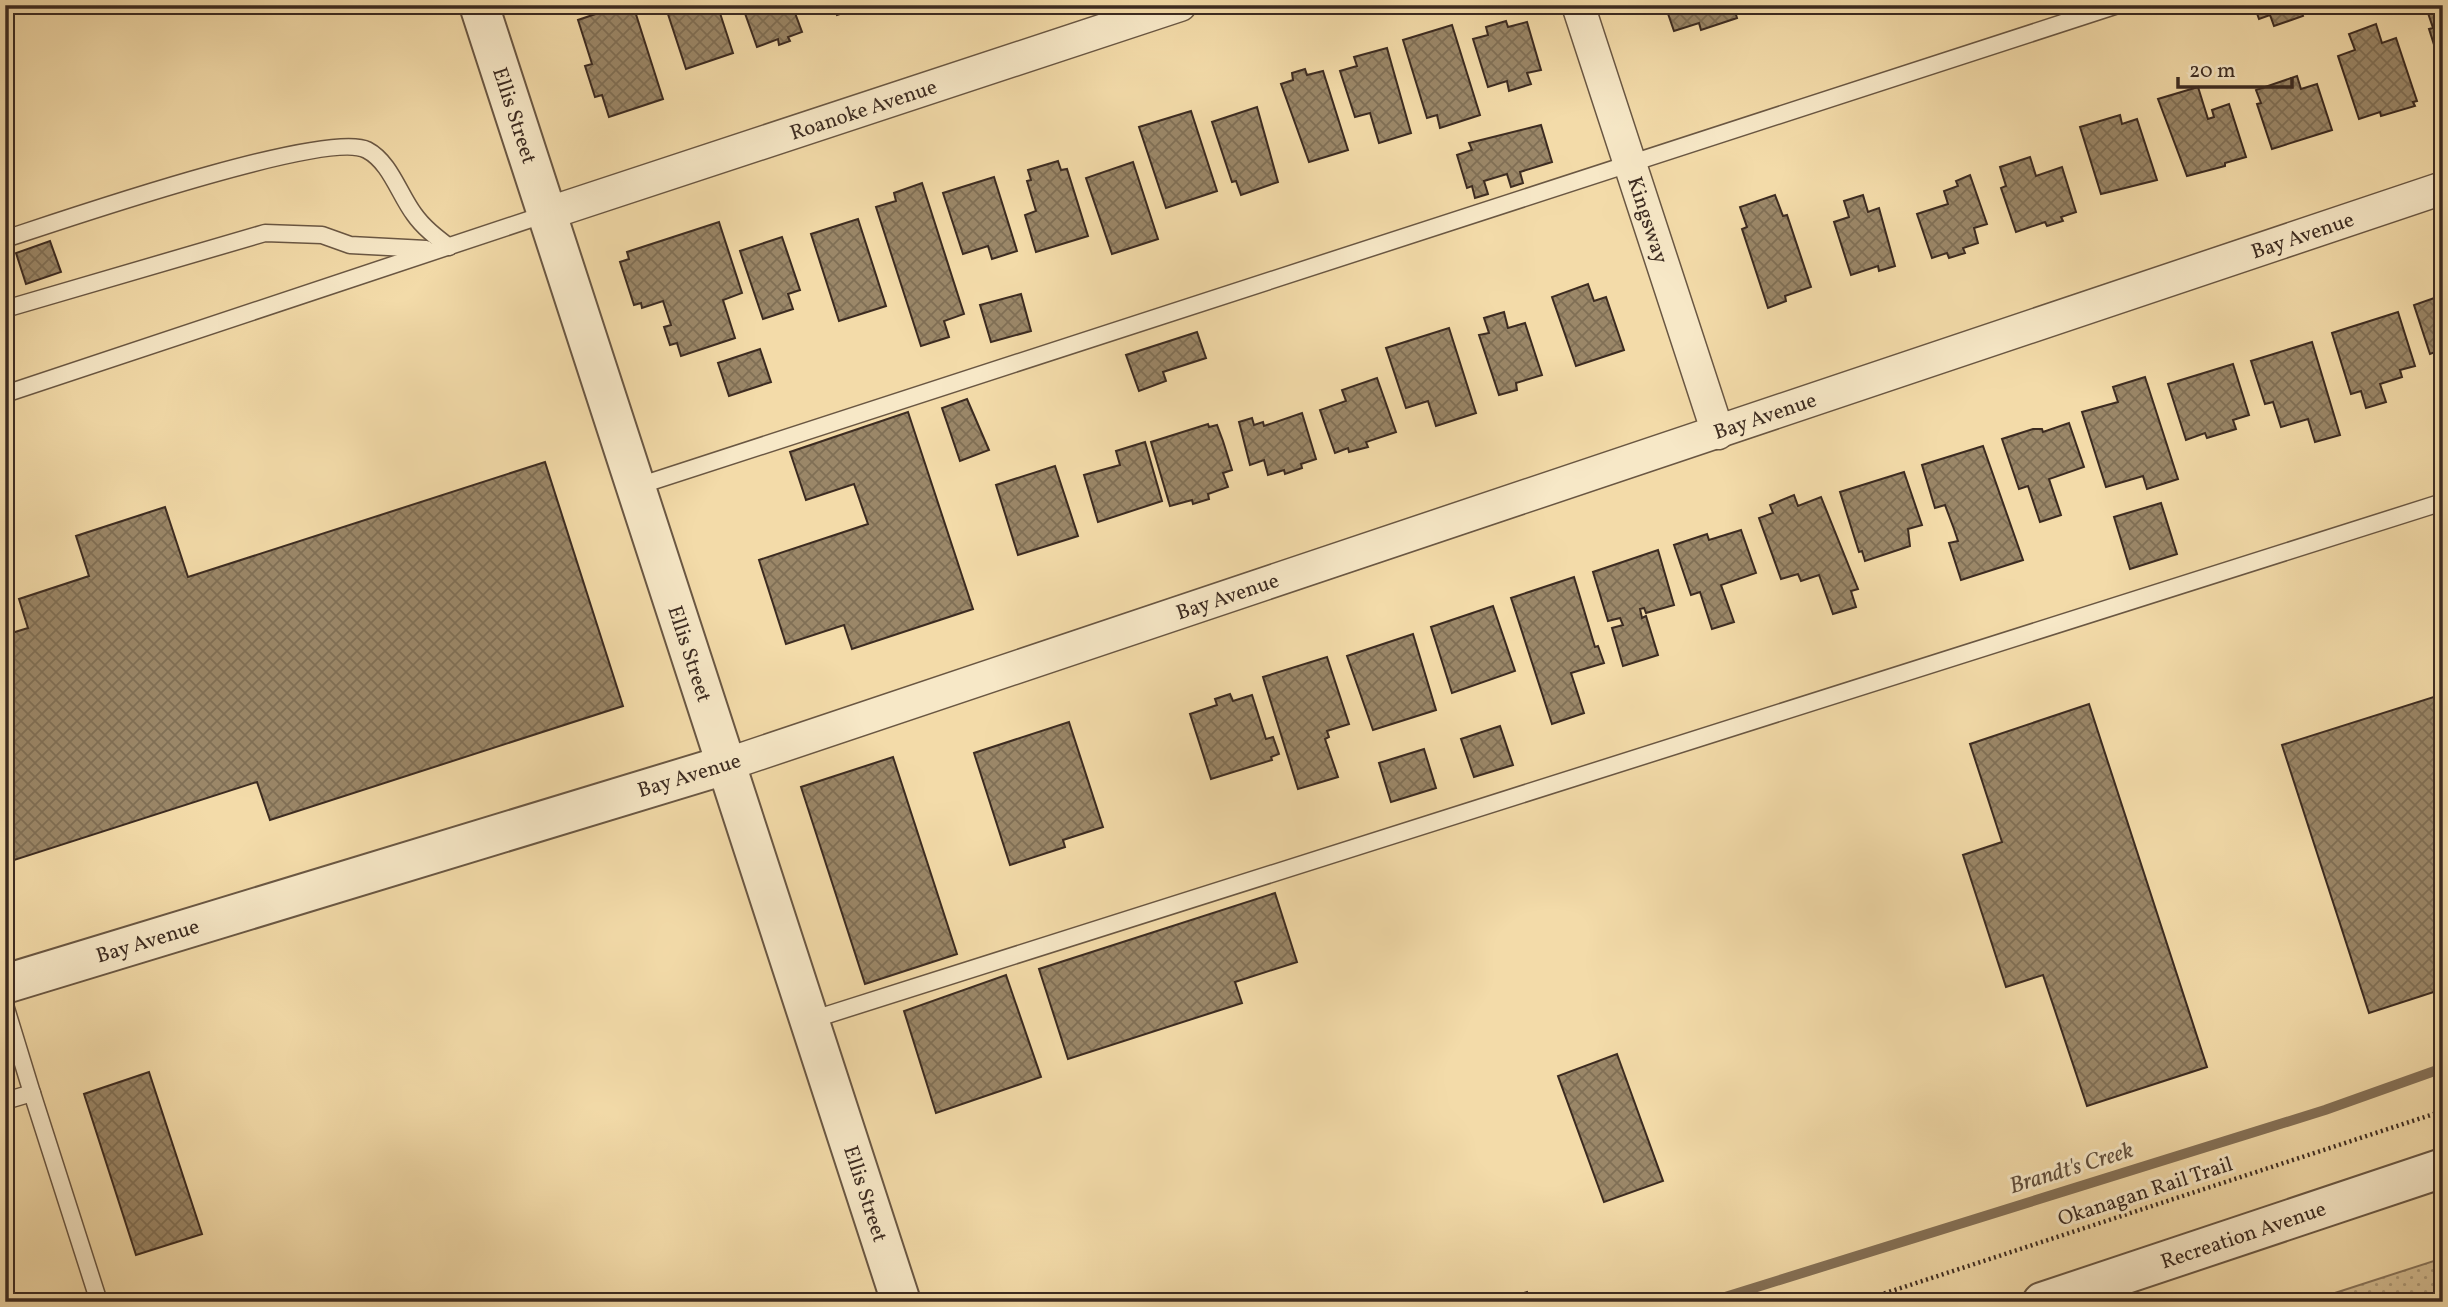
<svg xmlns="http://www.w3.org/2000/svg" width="2448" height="1307" viewBox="0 0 2448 1307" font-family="Vollkorn,serif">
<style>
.grass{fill:url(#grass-dots);stroke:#88745a;stroke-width:2}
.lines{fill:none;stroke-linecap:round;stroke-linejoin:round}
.stream{stroke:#857157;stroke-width:10}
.building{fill:url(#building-cross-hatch);stroke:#3c2b21;stroke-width:2}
.service-casing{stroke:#6a5743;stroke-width:19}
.minor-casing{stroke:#6a5743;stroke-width:35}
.tertiary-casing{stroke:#6a5743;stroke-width:42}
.path{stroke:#3c2b21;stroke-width:4.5;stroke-dasharray:2 3.5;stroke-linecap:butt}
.service{stroke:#f7e8c7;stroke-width:16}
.minor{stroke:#f7e8c7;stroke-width:32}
.tertiary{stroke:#f7e8c7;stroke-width:38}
.labels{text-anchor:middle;stroke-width:6;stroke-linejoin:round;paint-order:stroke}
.street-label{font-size:21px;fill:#3c2b21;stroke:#f7e8c7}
.water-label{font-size:23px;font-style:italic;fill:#604e3c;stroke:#f7e8c7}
</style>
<defs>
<pattern id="grass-dots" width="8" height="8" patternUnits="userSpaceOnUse" patternTransform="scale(1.75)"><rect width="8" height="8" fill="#d4bd92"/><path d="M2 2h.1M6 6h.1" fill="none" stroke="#ad9a77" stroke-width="1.8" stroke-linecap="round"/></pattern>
<pattern id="building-cross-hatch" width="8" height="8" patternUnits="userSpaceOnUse" patternTransform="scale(1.75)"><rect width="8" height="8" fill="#9b8768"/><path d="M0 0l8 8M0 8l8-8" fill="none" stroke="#806f55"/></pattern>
</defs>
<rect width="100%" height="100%" fill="#f3dba9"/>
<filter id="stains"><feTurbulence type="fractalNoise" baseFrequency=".00286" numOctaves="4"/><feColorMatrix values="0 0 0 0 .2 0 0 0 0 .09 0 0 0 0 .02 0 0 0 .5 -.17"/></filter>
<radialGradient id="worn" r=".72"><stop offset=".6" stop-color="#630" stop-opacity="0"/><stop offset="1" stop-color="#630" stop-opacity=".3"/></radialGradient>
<!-- grass -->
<path class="grass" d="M2443 1258V1302H2307Z"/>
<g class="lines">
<!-- stream -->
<path class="stream" d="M1709 1302 2325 1110 2443 1068"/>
</g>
<!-- building -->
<g class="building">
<path d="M622 5H633L663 99 609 117 602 95 595 97 585 66 592 64 578 20Z"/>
<path d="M665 5H698L701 13 718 7 733 53 686 69Z"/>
<path d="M742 5H792L802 32 788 37 790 41 779 45 778 39 757 47Z"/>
<path d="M810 5H834L811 12Z"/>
<path d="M834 5H865V6L837 15Z"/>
<path d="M1665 5H1733L1737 18 1701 30 1699 23 1674 31Z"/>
<path d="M2254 5H2299L2303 16 2274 26 2270 15 2259 19Z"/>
<path d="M2443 5V73L2429 29 2433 28 2428 13Z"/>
<path d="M1506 21 1508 27 1527 22 1541 70 1527 73 1531 84 1509 91 1507 81 1488 87 1473 39 1488 35 1486 27Z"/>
<path d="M2376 24 2382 43 2396 38 2417 101 2413 102 2415 106 2381 116 2380 112 2359 119 2338 56 2355 50 2349 34Z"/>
<path d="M1452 25 1480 115 1440 128 1437 115 1427 118 1403 40Z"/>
<path d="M1387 48 1411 133 1379 143 1370 113 1355 117 1340 71 1357 66 1354 57Z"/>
<path d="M1305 69 1307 75 1323 71 1348 150 1309 162 1281 84 1293 80 1292 73Z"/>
<path d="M2297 76 2301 89 2317 84 2332 130 2272 149 2257 104 2261 103 2256 90Z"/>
<path d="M2198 87 2208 119 2214 117 2212 110 2229 104 2246 157 2225 163V166L2187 176 2158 99Z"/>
<path d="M1257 107 1278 182 1241 195 1236 181 1232 182 1212 122Z"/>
<path d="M1191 111 1217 191 1166 208 1139 127Z"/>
<path d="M2120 115 2122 124 2137 119 2157 180 2101 194 2080 127Z"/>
<path d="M1541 125 1552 162 1520 172 1523 183 1511 187 1507 174 1484 181 1488 194 1475 198 1472 186 1467 188 1457 155 1472 150 1469 143Z"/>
<path d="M2030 157 2036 176 2062 167 2076 212 2061 217 2063 221 2047 226 2045 222 2016 232 2001 188 2006 186 2000 167Z"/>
<path d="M1058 161 1061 170 1067 169 1088 236 1036 252 1025 215 1036 211 1027 181 1031 180 1028 170Z"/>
<path d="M1133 162 1158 239 1112 254 1086 178Z"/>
<path d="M1970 175 1987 224 1974 228 1978 243 1963 248 1965 253 1949 258 1947 253 1932 258 1917 214 1948 204 1944 191 1958 186 1956 181Z"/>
<path d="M994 177 1017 251 992 259 988 246 963 254 943 193Z"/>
<path d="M922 183 964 314 944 321 949 337 921 346 876 207 896 201 894 193Z"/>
<path d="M1775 195 1783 216 1787 215 1811 287 1785 296 1786 301 1768 308 1742 229 1747 227 1740 207Z"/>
<path d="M1863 195 1868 212 1879 208 1895 266 1879 271 1878 266 1851 275 1834 222 1849 217 1844 201Z"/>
<path d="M858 219 886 306 839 321 811 234Z"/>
<path d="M719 222 742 293 723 300 735 338 681 356 677 343 670 345 664 327 671 325 663 301 642 308 641 303 634 305 620 262 629 259 627 252Z"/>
<path d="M782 237 800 290 788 294 793 309 763 319 740 251Z"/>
<path d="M50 241 61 272 26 284 16 253Z"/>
<path d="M1588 284 1594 301 1606 297 1624 350 1576 366 1552 297Z"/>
<path d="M1021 294 1031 331 991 342 980 305Z"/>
<path d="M2443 295V349L2430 354 2414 305Z"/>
<path d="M1504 312 1508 328 1525 323 1542 375 1516 383 1517 390 1499 395 1479 335 1489 333 1484 318Z"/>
<path d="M2398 312 2415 366 2400 370 2402 377 2380 384 2386 402 2366 408 2361 391 2351 394 2332 333Z"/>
<path d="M1449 328 1476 413 1436 426 1428 401 1406 408 1386 348Z"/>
<path d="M1197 332 1206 358 1163 372 1166 381 1139 391 1126 355Z"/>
<path d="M2312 342 2340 435 2315 442 2308 419 2281 427 2273 402 2265 404 2251 361Z"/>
<path d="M760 349 771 382 729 396 718 363Z"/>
<path d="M2233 364 2249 415 2233 420 2236 429 2207 438 2205 433 2186 440 2168 384Z"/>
<path d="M2145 377 2178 479 2147 489 2143 476 2106 487 2082 412 2118 402 2113 387Z"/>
<path d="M1377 378 1396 432 1366 442 1368 447 1349 452 1348 448 1335 453 1320 410 1346 401 1342 390Z"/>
<path d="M967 399 989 450 960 461 942 408Z"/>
<path d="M908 412 973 609 852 649 844 625 786 644 759 560 868 524 854 484 806 500 790 452Z"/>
<path d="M1302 413 1316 459 1301 464 1302 468 1285 474 1284 470 1268 475 1264 460 1250 465 1239 422 1252 418 1254 425 1263 422 1264 426Z"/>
<path d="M2069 423 2084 467 2049 479 2061 515 2040 522 2028 486 2019 489 2002 439 2033 429H2042L2043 432Z"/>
<path d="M1208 424 1209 427 1217 425 1223 441 1232 470 1223 473 1228 487 1208 494 1209 499 1193 504 1192 500 1170 506 1151 442Z"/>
<path d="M1145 442 1162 501 1098 522 1084 475 1120 465 1116 451Z"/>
<path d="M1983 446 2023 560 1961 580 1949 543 1958 541 1954 529 1945 505 1935 508 1922 465Z"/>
<path d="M545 462 623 706 270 820 257 782 5 863V635L28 628 19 599 89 576 76 536 165 507 188 577Z"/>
<path d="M1055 466 1078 536 1018 555 996 485Z"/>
<path d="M1904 472 1922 525 1908 529 1910 546 1865 561 1862 551 1859 552 1840 492Z"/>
<path d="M1794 495 1798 506 1821 497 1858 589 1851 591 1856 607 1833 614 1819 575 1801 581 1798 574 1781 579 1759 518 1773 513 1770 505Z"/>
<path d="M2161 503 2177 554 2130 569 2114 517Z"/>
<path d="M1741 530 1756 573 1721 585 1734 622 1712 629 1700 592 1691 595 1674 545 1707 534 1709 540Z"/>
<path d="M1658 550 1674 605 1646 613 1644 608 1640 609 1642 618 1646 616 1658 655 1623 666 1612 628 1623 625 1620 618 1608 621 1593 572Z"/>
<path d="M1574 577 1595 647 1598 646 1604 663 1571 673 1584 713 1552 724 1511 598Z"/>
<path d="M1493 606 1515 671 1452 693 1431 627Z"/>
<path d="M1413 634 1436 710 1373 730 1347 656Z"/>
<path d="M1327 657 1349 724 1327 731 1329 737 1325 739 1338 777 1298 789 1263 677Z"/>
<path d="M1230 694 1233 701 1252 695 1266 739 1273 737 1279 754 1271 757 1272 760 1211 779 1190 714 1217 705 1215 699Z"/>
<path d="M2443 694V989L2369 1013 2282 745Z"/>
<path d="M2089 704 2207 1067 2087 1106 2043 975 2006 987 1963 855 2002 842 1970 744Z"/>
<path d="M1069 722 1103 827 1063 840 1065 847 1010 865 974 753Z"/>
<path d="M1500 726 1513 765 1474 777 1461 739Z"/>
<path d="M1424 749 1436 788 1391 802 1379 763Z"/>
<path d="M893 757 957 954 865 984 801 787Z"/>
<path d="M1275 893 1297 962 1235 982 1242 1003 1068 1059 1039 969Z"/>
<path d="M1006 975 1041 1077 936 1113 904 1011Z"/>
<path d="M1617 1054 1663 1181 1604 1202 1558 1076Z"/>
<path d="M149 1072 202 1234 136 1255 84 1094Z"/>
<path d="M1527 1292 1530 1302H1497Z"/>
</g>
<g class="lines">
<defs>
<g id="service">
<path d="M5 239C60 221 327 129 367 150 390 162 399 194 414 214 423 227 436 237 449 247"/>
<path d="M5 309 265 233 322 235 350 245 426 249"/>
<path d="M5 394 546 214"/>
<path d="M635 487 2118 5"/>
<path d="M5 1005 32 1093 5 1101"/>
<path d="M808 1021 2443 502"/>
<path d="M32 1093 99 1302"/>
</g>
<g id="minor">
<path id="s1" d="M1578 5 1718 433"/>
<path id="s2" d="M546 214 1180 5"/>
<path id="s3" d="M725 765 2443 188"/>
</g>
<g id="tertiary">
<path id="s4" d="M479 5 901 1302"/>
<path id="s5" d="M5 984 725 765"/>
<path id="s6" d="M2042 1302 2443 1168"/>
</g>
</defs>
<!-- service casing -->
<use href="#service" class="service-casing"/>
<!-- minor casing -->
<use href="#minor" class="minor-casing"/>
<!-- tertiary casing -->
<use href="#tertiary" class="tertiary-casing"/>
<!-- path -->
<path class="path" d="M1858 1302 2443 1111"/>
<!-- service -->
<use href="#service" class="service"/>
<!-- minor -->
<use href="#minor" class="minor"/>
<!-- tertiary -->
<use href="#tertiary" class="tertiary"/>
</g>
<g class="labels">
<!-- street labels -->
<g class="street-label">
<text dy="7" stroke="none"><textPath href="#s2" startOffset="334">Roanoke Avenue</textPath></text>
<text dy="7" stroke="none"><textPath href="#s4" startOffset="116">Ellis Street</textPath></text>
<text dy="7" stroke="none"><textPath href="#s1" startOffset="226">Kingsway</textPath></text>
<text dy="7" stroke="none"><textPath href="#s3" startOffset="1664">Bay Avenue</textPath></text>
<text dy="7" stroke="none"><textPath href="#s3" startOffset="1097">Bay Avenue</textPath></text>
<text dy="7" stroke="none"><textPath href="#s3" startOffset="530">Bay Avenue</textPath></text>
<text dy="7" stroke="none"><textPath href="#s4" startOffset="682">Ellis Street</textPath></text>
<text transform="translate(689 775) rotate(-17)" y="7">Bay Avenue</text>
<text dy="7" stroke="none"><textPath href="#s5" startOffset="149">Bay Avenue</textPath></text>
<text transform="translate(2145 1191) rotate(-18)" y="7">Okanagan Rail Trail</text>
<text dy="7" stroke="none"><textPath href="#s4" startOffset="1250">Ellis Street</textPath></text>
<text dy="7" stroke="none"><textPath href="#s6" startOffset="212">Recreation Avenue</textPath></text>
</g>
<!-- water labels -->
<g class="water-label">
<text transform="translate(2071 1167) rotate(-17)" y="8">Brandt's Creek</text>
</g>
</g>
<!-- margin -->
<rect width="2448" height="1307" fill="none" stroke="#f3dba9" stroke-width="28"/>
<rect x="7" y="7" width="2434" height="1293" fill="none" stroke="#3c2b21" stroke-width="3.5"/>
<rect x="14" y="14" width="2420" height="1279" fill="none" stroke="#3c2b21" stroke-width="2"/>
<!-- scale -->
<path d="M2178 77v10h114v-10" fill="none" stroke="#3c2b21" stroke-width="3.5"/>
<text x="2189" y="77" font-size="21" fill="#3c2b21" stroke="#f7e8c7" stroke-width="5" paint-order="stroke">20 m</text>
<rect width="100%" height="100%" filter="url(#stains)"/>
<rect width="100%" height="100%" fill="url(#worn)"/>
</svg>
